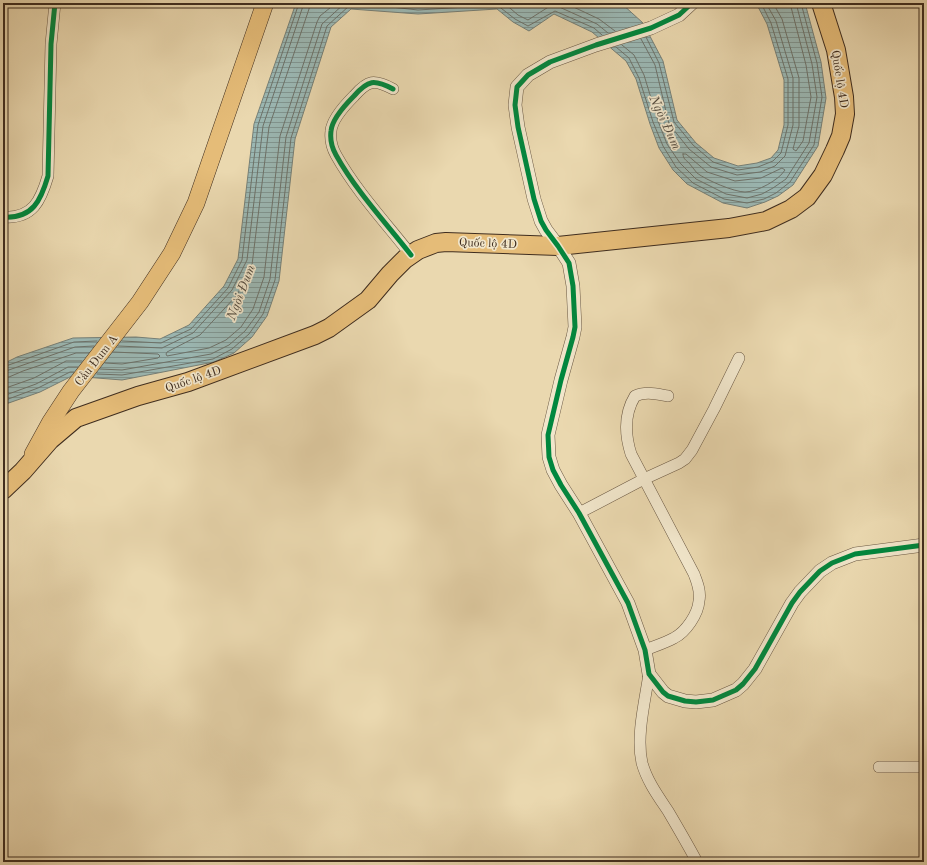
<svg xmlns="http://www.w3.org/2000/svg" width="927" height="865" viewBox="0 0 927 865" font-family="'Old Standard TT',serif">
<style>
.water{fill:url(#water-rules);stroke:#768078}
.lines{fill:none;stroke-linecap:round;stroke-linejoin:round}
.shore{stroke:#6d726a;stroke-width:1}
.minor-casing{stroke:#6a5843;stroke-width:12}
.tertiary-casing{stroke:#6a5843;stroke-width:14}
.primary-casing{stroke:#3f2d1f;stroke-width:18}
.trunk-casing{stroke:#3f2d1f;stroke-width:20}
.minor{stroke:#f1e6cb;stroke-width:11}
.tertiary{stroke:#f1e6cb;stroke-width:13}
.primary{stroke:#e5bc78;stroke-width:17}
.trunk{stroke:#e5bc78;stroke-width:18}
.cycleway-casing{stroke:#f1e6cb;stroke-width:8}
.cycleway{stroke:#00873e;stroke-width:5}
.labels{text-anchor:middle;stroke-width:3.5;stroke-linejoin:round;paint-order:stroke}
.street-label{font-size:12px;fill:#3f2d1f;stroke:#f1e6cb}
.water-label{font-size:13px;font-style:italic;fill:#51493d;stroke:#f1e6cb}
</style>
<defs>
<pattern id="water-rules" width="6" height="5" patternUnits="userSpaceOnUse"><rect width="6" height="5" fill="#9bb8b4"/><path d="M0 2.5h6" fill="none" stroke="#809692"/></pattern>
</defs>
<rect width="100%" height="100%" fill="#ead8af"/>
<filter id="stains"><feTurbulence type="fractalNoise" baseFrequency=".005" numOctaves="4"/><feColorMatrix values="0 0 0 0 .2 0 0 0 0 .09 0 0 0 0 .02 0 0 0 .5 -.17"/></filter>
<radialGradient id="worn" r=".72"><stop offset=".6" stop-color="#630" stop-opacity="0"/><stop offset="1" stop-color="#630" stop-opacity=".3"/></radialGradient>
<!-- water -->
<path class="water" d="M296 3H621L643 23 663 61 677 120 696 143 714 158 738 166 757 163 771 158 778 150 784 125V80L767 24 756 3H805L821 62 826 98 818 146 793 185 778 196 765 202 747 208 723 203 687 184 673 170 659 148 650 124 636 79 626 61 592 32 554 14 529 31 513 22 497 9 418 14 351 9 331 27 295 139 279 281 267 316 252 337 234 353 214 362 122 380 72 376 40 392 3 405V364L17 357 73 338 136 337 160 339 189 325 224 286 238 259 254 124Z"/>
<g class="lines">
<!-- shore -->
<g class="shore">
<path d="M310 3 309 9 269 127 252 265 237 295 200 335 167 352 166 354 167 356 209 348 226 340 241 327 253 309 264 277 280 136 317 22 320 16 336 3"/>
<path d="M398 3 418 5 453 3"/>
<path d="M504 3 518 15 528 20 550 6H557L597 24 608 33"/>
<path d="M565 3 599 19 615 31"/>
<path d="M773 3 782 19 799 78V126L793 149 796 151 803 141 811 97 806 65 790 3"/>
<path d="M646 37 659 63 674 122 693 145 713 162 738 170 758 167 773 161 781 153 788 125V79L771 23 761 3"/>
<path d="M641 39 655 65 669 124 689 149 711 167 737 175 760 172 775 166 785 156 793 125V78L776 21 766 3"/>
<path d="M622 45 634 55 644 75 658 121 667 144 680 163 696 179 726 194 747 198 762 194 773 188 786 179 809 143 817 97 812 64 796 3"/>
<path d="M616 47 629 58 639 78 653 122 663 146 676 167 693 183 724 199 747 203 764 199 776 193 790 182 814 145 822 97 817 63 801 3"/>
<path d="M683 154H686L707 172 735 181 761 178 782 168 785 170C779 180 757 192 745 192 734 192 706 180 697 173 694 170 692 166 689 163 686 160 683 159 683 154Z"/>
<path d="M122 341 161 343 191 329 228 288 242 260 258 125 299 3"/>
<path d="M118 346 162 348 193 333 232 290 247 260 263 126 304 3"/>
<path d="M105 363 122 364 158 358 160 356 158 354 113 352"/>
<path d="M3 367 74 342 97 341"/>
<path d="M100 369 122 370 211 354 229 345 245 331 259 312 270 279 286 137 322 24 345 3"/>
<path d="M3 372 75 347 94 346"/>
<path d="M97 374 122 375 213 359 232 349 249 334 263 314 275 280 291 138 327 26 349 6 391 7 418 10 497 5 515 19 528 26 555 11 594 28 602 35"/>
<path d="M3 378 9 377 23 371 76 353H89"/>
<path d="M3 389 34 378 66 361H82"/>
<path d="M3 396 36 384 68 367H78"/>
<path d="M3 401 38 388 70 372H74"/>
</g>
<defs>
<g id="minor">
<path d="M393 89C374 79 368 80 354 96 345 105 332 119 331 131 330 139 332 148 336 155 356 191 386 223 411 255"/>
<path d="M3 217C33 219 41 200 48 176L51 44 55 3"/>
<path d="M579 513 644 479 679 463 685 459 692 450 714 409 739 358"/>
<path d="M645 650C655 646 665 643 674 638 686 632 698 614 699 601 701 591 697 582 694 574L631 454C625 435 624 414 635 396 646 391 656 394 668 396"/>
<path d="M649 674C645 701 636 736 642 763 647 781 658 796 668 811 678 828 688 845 697 862"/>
<path d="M879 767H924"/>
</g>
<path id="tertiary" d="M692 3 679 15 651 28 596 45 550 62 528 75 517 87 515 105 518 127 534 199 541 221 546 230 558 246 569 263 573 286 575 327 573 337 561 380 548 435 549 457 553 470 561 485 579 513 628 603 645 650 649 674 663 692 668 696 685 701 696 702 713 700 736 690 743 684 755 669 792 603 800 592 820 571 832 563 855 554 924 545"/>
<path id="primary" d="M33 454 50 423 71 391 140 302 172 253 196 203 265 3"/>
<path id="trunk" d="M3 490 23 471 50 440 76 418 138 396 188 382 315 335 329 328 368 300 390 274 405 259 418 250 436 243 446 242 558 246 729 228 766 221 791 209 807 197 823 175 835 150 841 136 845 114 844 97 836 50 821 3"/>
</defs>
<!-- minor casing -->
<use href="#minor" class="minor-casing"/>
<!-- tertiary casing -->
<use href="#tertiary" class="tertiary-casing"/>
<!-- primary casing -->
<use href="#primary" class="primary-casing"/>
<!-- trunk casing -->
<use href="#trunk" class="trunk-casing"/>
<!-- minor -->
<use href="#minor" class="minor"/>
<!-- tertiary -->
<use href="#tertiary" class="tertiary"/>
<!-- primary -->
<use href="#primary" class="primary"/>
<!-- trunk -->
<use href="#trunk" class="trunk"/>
<defs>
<g id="cycleway">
<path d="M692 3 679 15 651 28 596 45 550 62 528 75 517 87 515 105 518 127 534 199 541 221 546 230 558 246 569 263 573 286 575 327 573 337 561 380 548 435 549 457 553 470 561 485 579 513 628 603 645 650 649 674 663 692 668 696 685 701 696 702 713 700 736 690 743 684 755 669 792 603 800 592 820 571 832 563 855 554 924 545"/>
<path d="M393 89C374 79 368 80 354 96 345 105 332 119 331 131 330 139 332 148 336 155 356 191 386 223 411 255"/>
<path d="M3 217C33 219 41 200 48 176L51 44 55 3"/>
</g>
</defs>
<!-- cycleway casing -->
<use href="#cycleway" class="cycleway-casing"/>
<!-- cycleway -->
<use href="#cycleway" class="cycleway"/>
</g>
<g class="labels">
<!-- street labels -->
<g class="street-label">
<text transform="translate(840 79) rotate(81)" y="4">Quốc lộ 4D</text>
<text transform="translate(488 243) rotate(2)" y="4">Quốc lộ 4D</text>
<text transform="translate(96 360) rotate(-52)" y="4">Cầu Đum A</text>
<text transform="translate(193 379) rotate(-19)" y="4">Quốc lộ 4D</text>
</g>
<!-- water labels -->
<g class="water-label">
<text transform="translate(666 122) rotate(65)" y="5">Ngòi Đum</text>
<text transform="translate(240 292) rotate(-69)" y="5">Ngòi Đum</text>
</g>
</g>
<!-- margin -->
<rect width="927" height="865" fill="none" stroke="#ead8af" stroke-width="16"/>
<rect x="4" y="4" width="919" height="857" fill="none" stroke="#3f2d1f" stroke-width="2"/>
<rect x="8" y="8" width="911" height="849" fill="none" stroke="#3f2d1f"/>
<rect width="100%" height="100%" filter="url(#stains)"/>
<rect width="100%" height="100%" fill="url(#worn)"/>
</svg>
